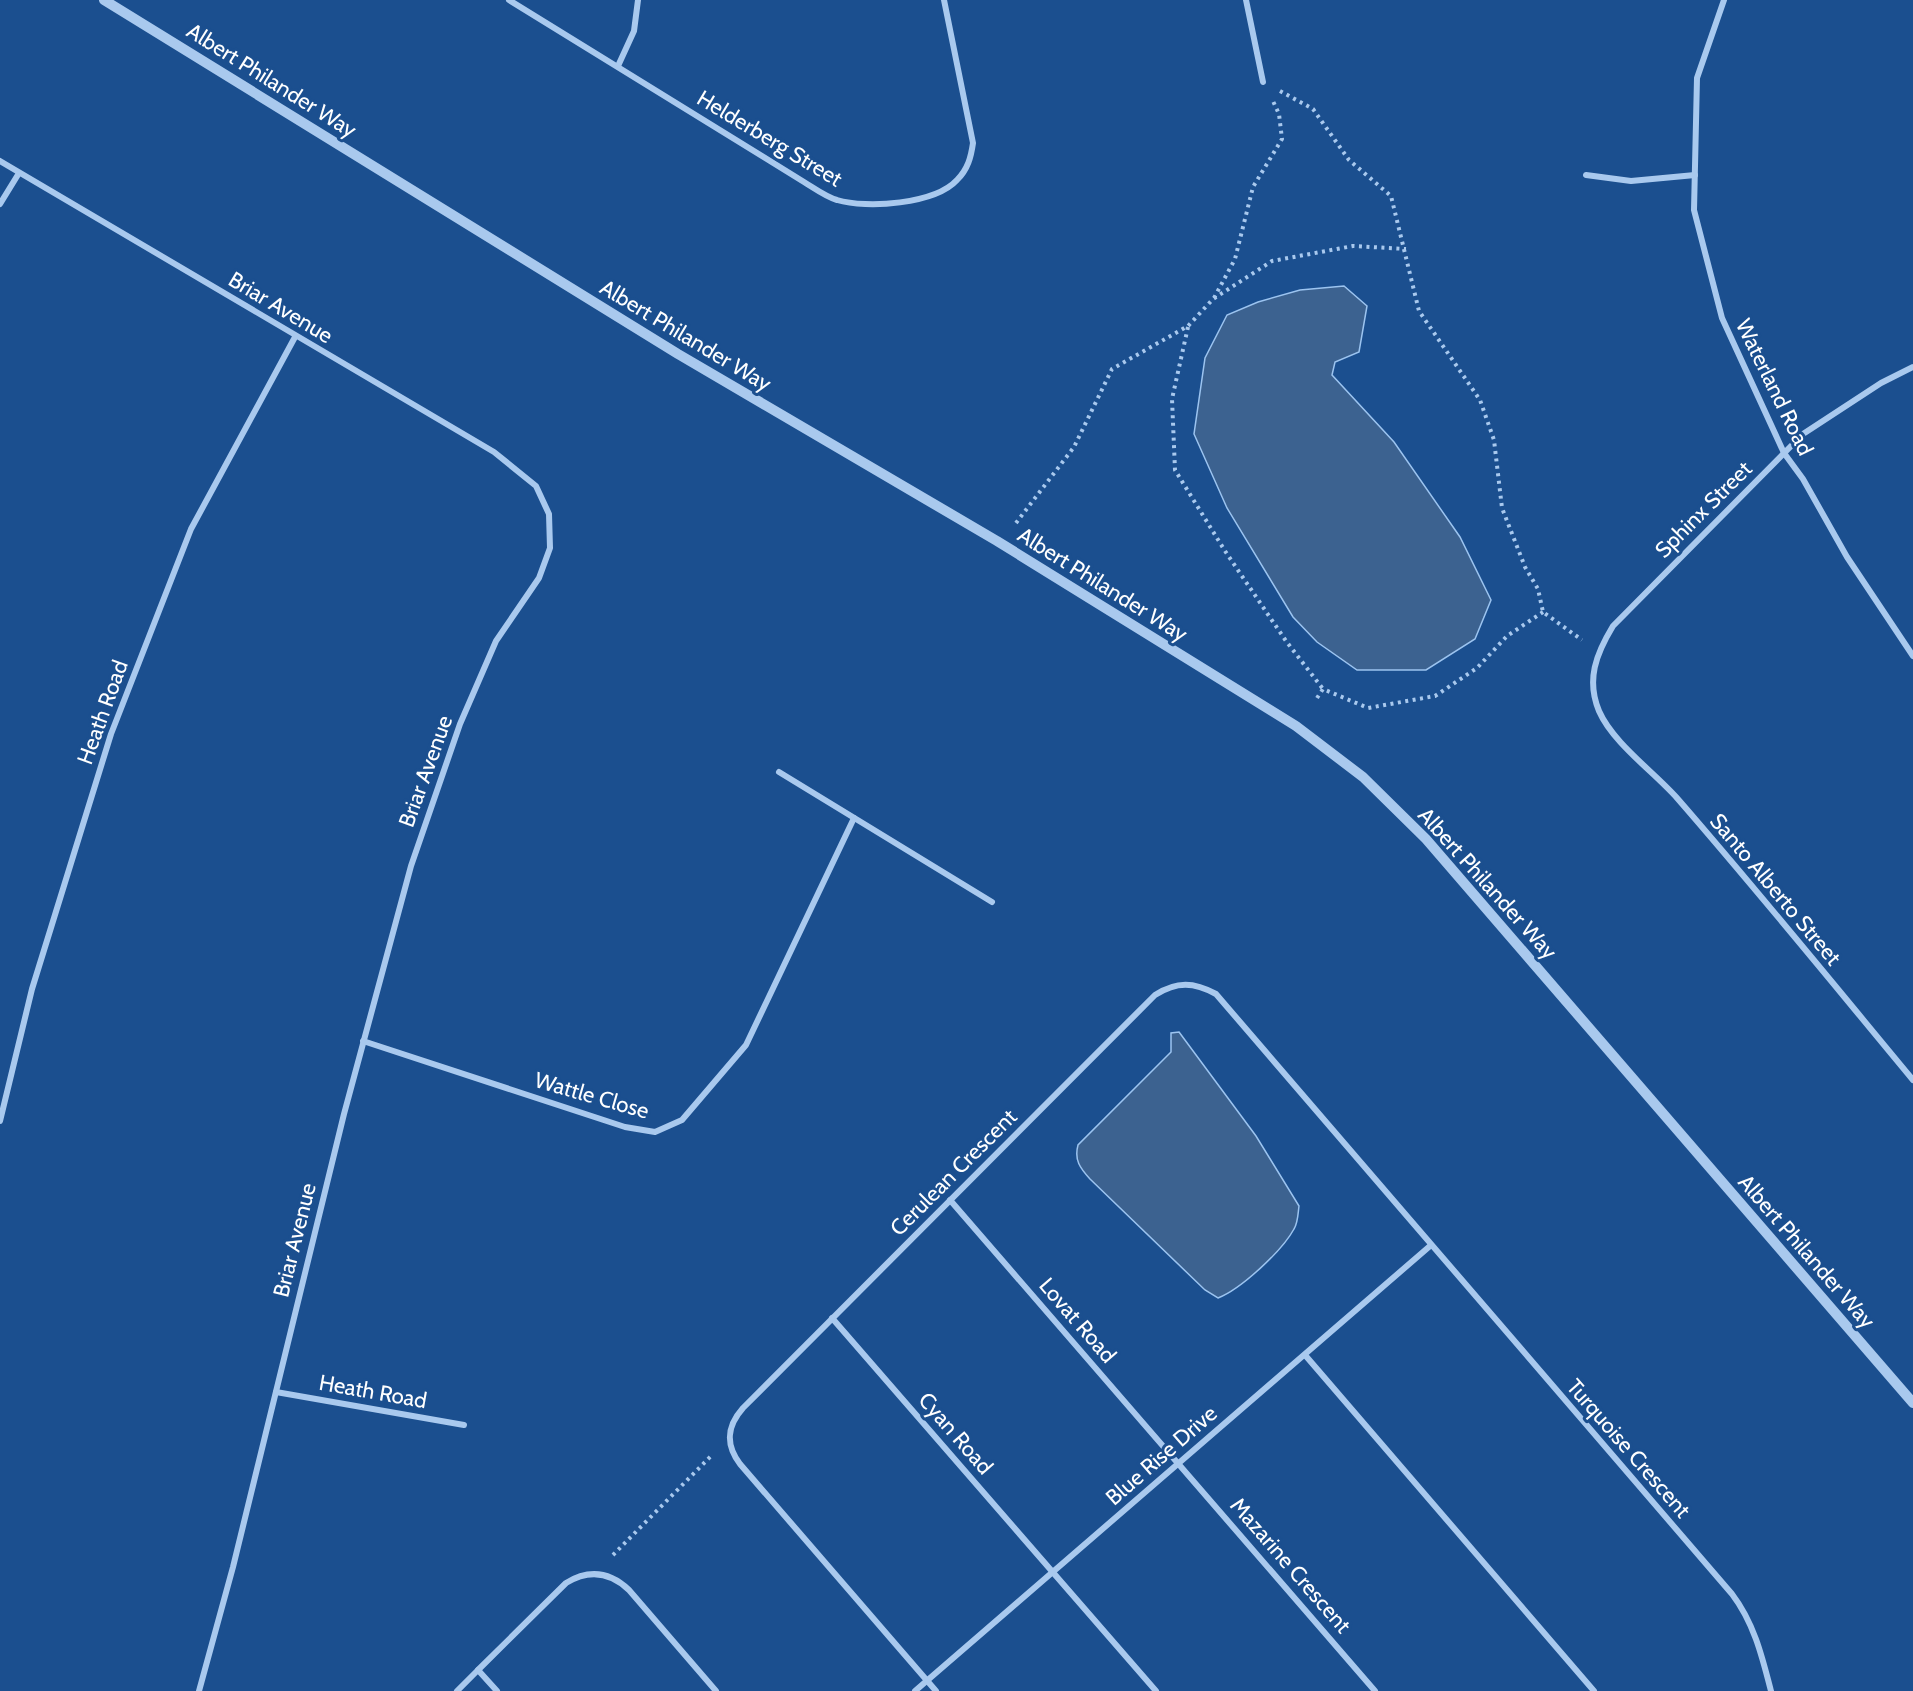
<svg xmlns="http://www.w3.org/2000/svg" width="1913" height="1691" viewBox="0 0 1913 1691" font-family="Cabin,sans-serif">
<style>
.water{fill:#3c6290;stroke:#9cc4f0;stroke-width:1.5}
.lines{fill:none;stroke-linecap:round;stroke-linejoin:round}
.path{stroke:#a9c9ee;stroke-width:4;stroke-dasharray:3 4.5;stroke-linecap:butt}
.minor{stroke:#a9c9ee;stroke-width:6}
.tertiary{stroke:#a9c9ee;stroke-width:10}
.labels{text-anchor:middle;stroke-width:6;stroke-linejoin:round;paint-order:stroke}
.street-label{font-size:22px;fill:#fff;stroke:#1b4f8f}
</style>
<rect width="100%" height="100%" fill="#1b4f8f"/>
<!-- water -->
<g class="water">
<path d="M1344 286 1367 306 1359 352 1335 362 1332 375 1394 442 1460 537 1491 600 1475 639 1426 670H1357L1317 642 1293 617 1227 508 1194 434 1205 358 1227 315 1258 302 1300 290Z"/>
<path d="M1179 1032 1256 1136 1299 1206C1298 1213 1298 1223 1294 1229 1282 1251 1241 1289 1218 1298L1205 1290 1090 1179C1080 1168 1074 1160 1078 1145L1171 1052V1033Z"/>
</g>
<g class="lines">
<!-- path -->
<g class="path">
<path d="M1280 91 1313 109 1349 160 1391 196 1419 311 1480 400 1494 440 1502 508 1525 567 1538 589 1543 612 1582 640"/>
<path d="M1214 298 1235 259 1253 187 1282 139 1279 114 1272 99"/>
<path d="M1188 327 1172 399 1175 470 1225 551 1286 641 1323 689"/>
<path d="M1016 523 1074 447 1112 369 1188 326 1213 299 1272 261 1353 246 1406 249"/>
<path d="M1317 698 1323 689 1368 708 1435 696 1477 668 1507 636 1543 612"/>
<path d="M613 1555 713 1454"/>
</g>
<!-- minor -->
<g class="minor">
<path d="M509 0 804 182C814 188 826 197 837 200 867 209 935 204 957 180 968 169 971 157 973 143L944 0"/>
<path d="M1246 0 1263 82"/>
<path d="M1724 0 1697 78 1694 210 1722 318 1784 453 1803 479 1847 557 1913 656"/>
<path d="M618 66 634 31 638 0"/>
<path d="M0 161 494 452 536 486 549 514 550 548 539 578 496 641 460 724 411 866 344 1114 233 1567 199 1691"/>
<path d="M1586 175 1631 181 1695 175"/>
<path d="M0 204 19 173"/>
<path d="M1913 367 1881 383 1803 434 1613 626C1596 654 1586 680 1599 711 1613 743 1654 772 1677 798 1758 891 1835 986 1913 1080"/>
<path d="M779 772 992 902"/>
<path d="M363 1041 625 1127 655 1132 682 1120 746 1045 854 818"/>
<path d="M0 1121 32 989 111 734 191 529 295 337"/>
<path d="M950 1200 1375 1691"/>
<path d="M832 1318 1156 1691"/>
<path d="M1305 1355 1594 1691"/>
<path d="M276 1392 464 1425"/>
<path d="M457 1691 478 1670"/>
<path d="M497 1691 478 1670 566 1583C589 1569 610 1572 629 1590L716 1691"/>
<path d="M915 1691 1430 1246"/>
<path d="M936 1691 740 1464C725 1444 727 1426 743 1408L1155 995C1177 981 1194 982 1216 994L1732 1594C1754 1623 1762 1656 1771 1691"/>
</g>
<!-- tertiary -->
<path class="tertiary" d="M104 0 678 354 997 541 1296 726 1363 777 1426 839 1913 1403"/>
</g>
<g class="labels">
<!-- street labels -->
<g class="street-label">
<text transform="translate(272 80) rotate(32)" y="8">Albert Philander Way</text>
<text transform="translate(770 138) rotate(31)" y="8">Helderberg Street</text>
<text transform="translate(281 307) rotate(31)" y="8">Briar Avenue</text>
<text transform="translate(686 335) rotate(31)" y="8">Albert Philander Way</text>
<text transform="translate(1775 387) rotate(64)" y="8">Waterland Road</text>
<text transform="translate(1703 509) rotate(-45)" y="8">Sphinx Street</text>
<text transform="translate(1103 584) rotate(32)" y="8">Albert Philander Way</text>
<text transform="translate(102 712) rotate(-70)" y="8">Heath Road</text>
<text transform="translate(425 771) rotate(-70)" y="8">Briar Avenue</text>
<text transform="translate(1488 883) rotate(48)" y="8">Albert Philander Way</text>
<text transform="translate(1776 889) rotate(50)" y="8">Santo Alberto Street</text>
<text transform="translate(592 1095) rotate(16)" y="8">Wattle Close</text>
<text transform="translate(953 1172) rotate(-45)" y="8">Cerulean Crescent</text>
<text transform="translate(294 1240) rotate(-76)" y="8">Briar Avenue</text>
<text transform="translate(1807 1251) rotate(49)" y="8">Albert Philander Way</text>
<text transform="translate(1078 1320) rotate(49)" y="8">Lovat Road</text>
<text transform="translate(373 1391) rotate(10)" y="8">Heath Road</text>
<text transform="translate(956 1433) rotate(49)" y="8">Cyan Road</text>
<text transform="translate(1629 1448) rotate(49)" y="8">Turquoise Crescent</text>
<text transform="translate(1161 1455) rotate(-41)" y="8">Blue Rise Drive</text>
<text transform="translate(1291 1565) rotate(49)" y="8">Mazarine Crescent</text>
</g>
</g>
</svg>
